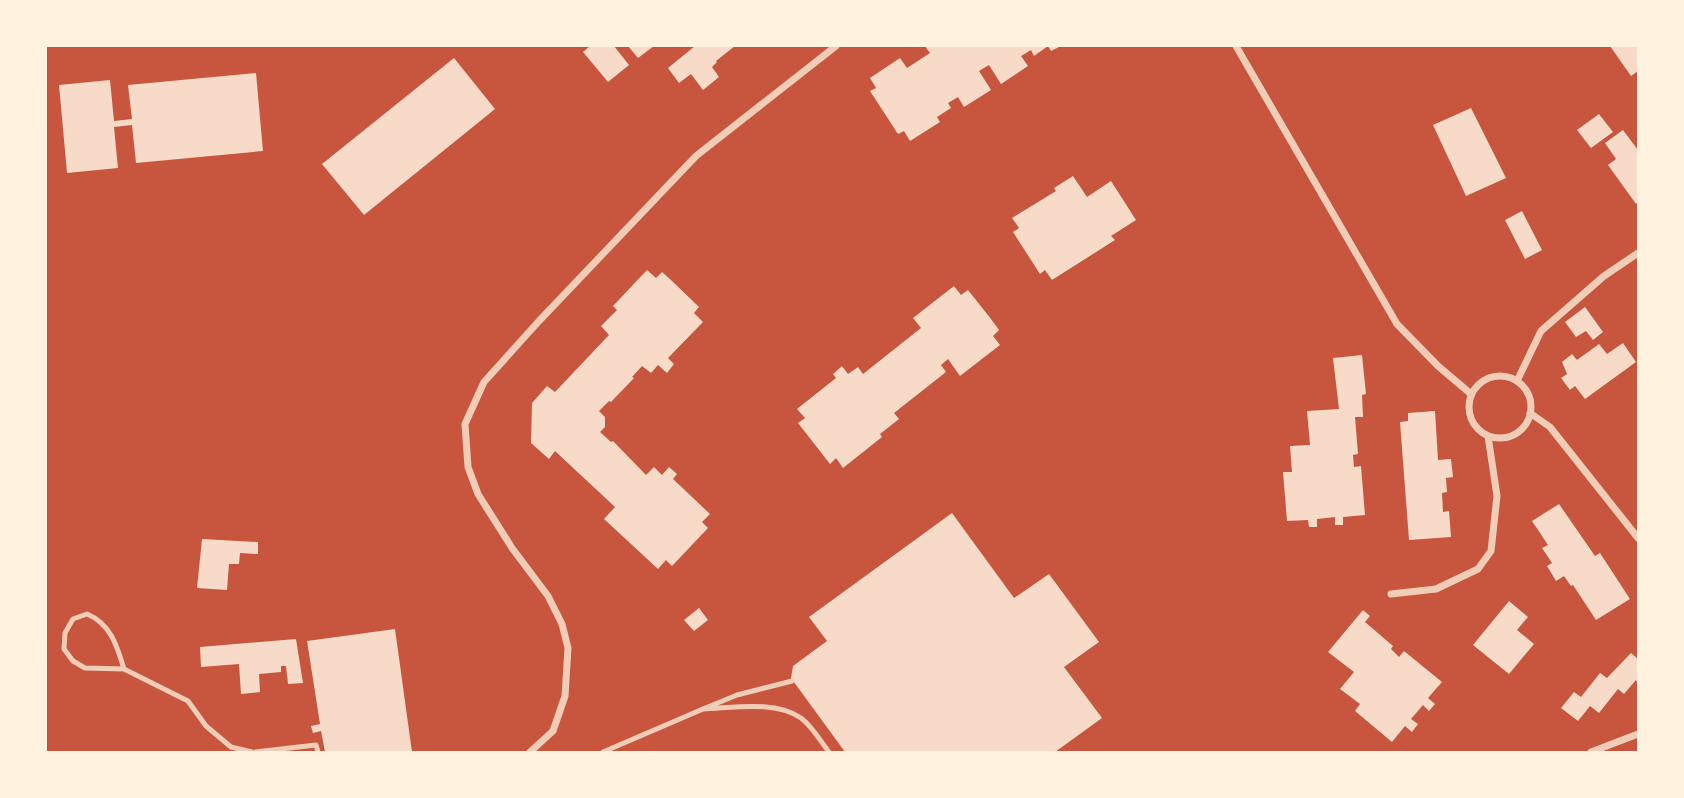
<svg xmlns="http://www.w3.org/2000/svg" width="1684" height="798" viewBox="0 0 1684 798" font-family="Georgia,serif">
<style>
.building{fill:#f7dbc8}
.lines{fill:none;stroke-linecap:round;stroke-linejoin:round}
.service{stroke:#f1ccb7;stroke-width:5}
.minor{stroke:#f1ccb7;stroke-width:7}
</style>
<rect width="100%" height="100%" fill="#c8553d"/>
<!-- building -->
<g class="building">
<path d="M590 46H614L629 65 608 82 583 52Z"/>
<path d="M628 46H654L638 58Z"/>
<path d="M695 46H735L716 61 717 62 712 67 719 77 703 90 691 74 679 83 668 68Z"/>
<path d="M925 46H1061L1051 51 1048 46 1034 56 1031 50 1021 56 1028 66 1001 84 989 65 979 71 991 90 964 107 958 97 948 103 951 108 937 117 940 122 910 141 904 131 898 134 870 91 876 88 870 78 900 58 907 68 930 53Z"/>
<path d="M1610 46H1638V71L1631 76Z"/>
<path d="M454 58 495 109 364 215 322 164Z"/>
<path d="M256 73 263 151 136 163 132 125 114 127 118 168 67 173 59 85 110 80 114 121 132 119 128 85Z"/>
<path d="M1471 108 1506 178 1466 196 1433 125Z"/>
<path d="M1599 114 1613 132 1591 148 1577 130Z"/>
<path d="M1623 130 1638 150V202L1636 204 1608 165 1616 159 1605 143Z"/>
<path d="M1073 176 1087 197 1111 181 1136 220 1111 236 1115 240 1052 280 1045 270 1040 274 1013 232 1019 228 1012 218 1056 191 1054 188Z"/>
<path d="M1522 211 1542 250 1525 259 1505 220Z"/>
<path d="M647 270 656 278 662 272 671 280 699 307 694 313 703 322 668 358 674 364 667 373 658 365 651 373 642 366 632 377 634 378 611 402 609 401 599 411 605 417V427L600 432 611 442 613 441 646 475 654 467 662 475 669 467 677 474 673 479 710 514 702 522 708 528 672 566 666 560 658 569 604 519 615 507 555 451 549 459 531 443 532 403 547 386 555 392 609 335 601 326 617 310 613 306Z"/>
<path d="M954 286 961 295 968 290 991 319 999 330 993 336 1000 345 960 376 948 359 941 365 946 372 894 413 899 419 880 434 882 437 843 468 836 458 830 464 798 423 805 418 797 409 836 378 833 374 842 366 848 374 858 367 863 374 921 328 913 318Z"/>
<path d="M1585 307 1603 332 1593 340 1586 331 1576 337 1565 322Z"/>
<path d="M1623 343 1636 362 1585 399 1575 386 1570 390 1561 378 1567 374 1562 362 1572 354 1577 360 1599 344 1607 354Z"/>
<path d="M1362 355 1366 394 1362 395 1363 417H1355L1358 454 1353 455 1354 467 1361 466 1365 515 1343 517V525H1335V517L1317 519V527H1309L1308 520 1287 521 1283 472H1292L1290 446 1310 445 1307 411 1339 409 1333 358Z"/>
<path d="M1435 411 1438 460 1451 459 1453 477 1446 478 1447 492 1442 493 1443 512 1449 511 1451 537 1409 540 1400 422 1408 421V413Z"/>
<path d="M1559 504 1595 556 1600 553 1630 599 1596 620 1573 585 1571 586 1564 576 1556 581 1547 566 1552 563 1542 548 1548 545 1532 521Z"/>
<path d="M952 513 1014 598 1049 574 1099 642 1064 667 1102 718 1055 752H845L791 678 793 666 827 641 809 617Z"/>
<path d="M202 539 258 542V554L240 553 239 564H229L227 590 197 588Z"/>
<path d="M1509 601 1528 617 1517 630 1534 644 1509 674 1473 645Z"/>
<path d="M699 608 708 620 694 631 684 620Z"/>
<path d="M1363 610 1370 616 1365 622 1393 646 1391 649 1399 657 1404 651 1442 682 1428 698 1435 704 1429 711 1423 705 1411 719 1418 724 1412 732 1405 726 1392 742 1355 711 1360 704 1340 689 1354 672 1328 652Z"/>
<path d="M395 629 412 752H325L321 731 313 733 311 726 320 724 307 641Z"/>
<path d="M296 639 303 683 288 684 286 666H281V672L259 674 260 692 241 694 239 664 201 667 200 647Z"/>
<path d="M1631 653 1638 659V683L1636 680 1624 694 1618 689 1599 713 1590 706 1578 721 1561 708 1574 692 1581 697 1600 673 1607 678Z"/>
</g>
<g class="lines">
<!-- service -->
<g class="service">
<path d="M124 669C117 646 111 624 87 614L73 619 65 633 64 649 73 661 85 668 124 669 188 701 206 726 231 747 252 752"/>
<path d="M792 681 737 695 703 709C733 708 775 700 801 718 812 726 821 742 829 752"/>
<path d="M255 752 316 745 318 752"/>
<path d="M603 752 703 709"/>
</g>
<!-- minor -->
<g class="minor">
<path d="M1236 46 1397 324 1438 366 1471 394"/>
<circle cx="1500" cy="407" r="31"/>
<path d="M1517 381 1541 331 1604 276 1638 253"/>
<path d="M1530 413 1550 427 1638 538"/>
<path d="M1391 594 1436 589 1478 569 1491 551 1497 496 1488 436"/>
<path d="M530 752 553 731 565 696 568 648 562 624 548 596 512 548 478 494 468 467 465 424 484 382 539 321 696 156 836 46"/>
<path d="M1591 752 1638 734"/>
</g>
</g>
<!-- border -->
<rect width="1684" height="798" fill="none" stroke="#fff3e0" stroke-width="94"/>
</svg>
